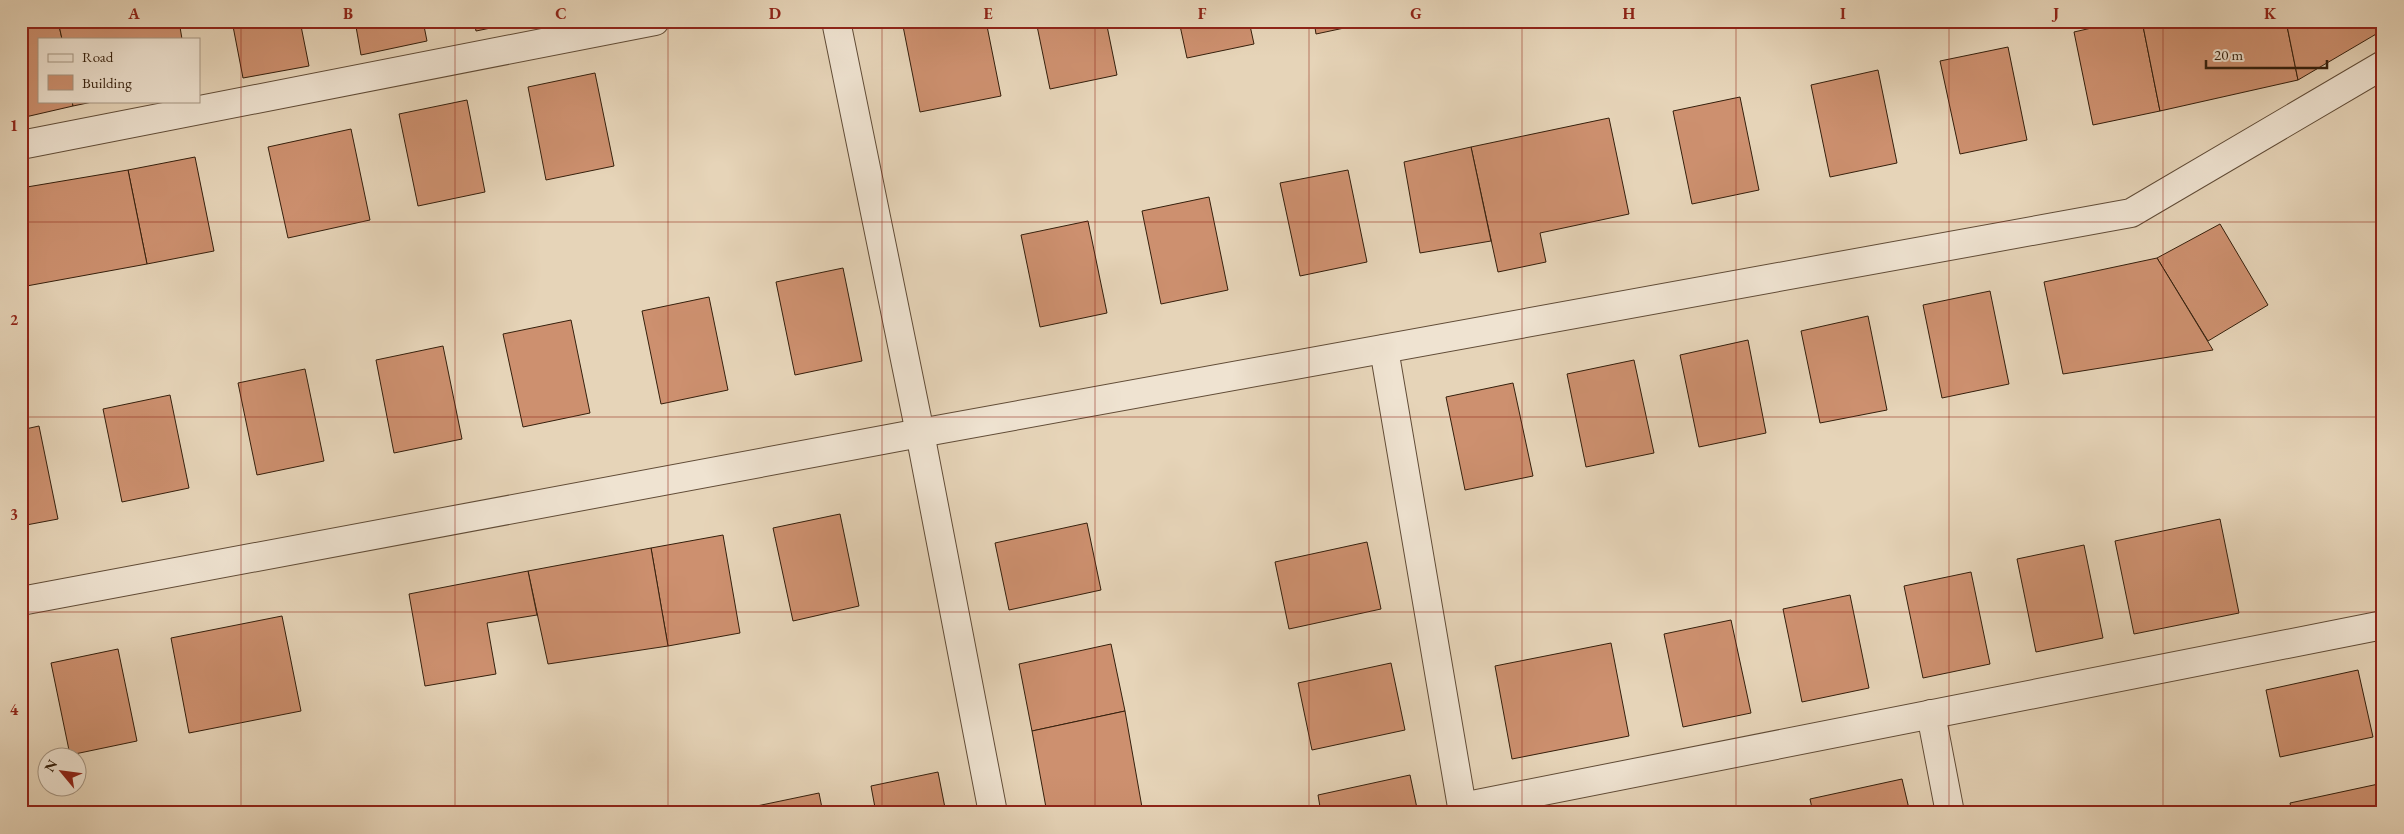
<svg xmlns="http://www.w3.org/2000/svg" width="2404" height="834" viewBox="0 0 2404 834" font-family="'EB Garamond',serif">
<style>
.building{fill:#cd906f;stroke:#351f0c}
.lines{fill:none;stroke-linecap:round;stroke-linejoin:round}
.minor-casing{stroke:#614c37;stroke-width:30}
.minor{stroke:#efe3d1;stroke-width:28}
.grid{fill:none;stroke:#8f2418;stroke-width:1;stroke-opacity:0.55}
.neatline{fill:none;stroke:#8f2418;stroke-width:2}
.grid-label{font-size:16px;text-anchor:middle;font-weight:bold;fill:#8f2418}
</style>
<rect width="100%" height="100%" fill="#e6d4b8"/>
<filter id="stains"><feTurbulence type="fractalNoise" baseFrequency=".004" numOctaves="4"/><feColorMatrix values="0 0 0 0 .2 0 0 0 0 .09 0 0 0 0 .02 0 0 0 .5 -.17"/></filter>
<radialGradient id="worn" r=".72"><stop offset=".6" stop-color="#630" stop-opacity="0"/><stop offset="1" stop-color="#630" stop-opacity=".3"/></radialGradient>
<!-- building -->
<g class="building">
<path d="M21 21H58L62 39H39V101H72L73 106 21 118Z"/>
<path d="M58 21H179L182 39H62Z"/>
<path d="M232 21H300L309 66 243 78Z"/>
<path d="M355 21H423L427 41 361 55Z"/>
<path d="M474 21H525L476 31Z"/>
<path d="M902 21H986L1001 96 920 112Z"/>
<path d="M1036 21H1106L1117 75 1050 89Z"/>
<path d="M1179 21H1249L1254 44 1187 58Z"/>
<path d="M1314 21H1377L1316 34Z"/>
<path d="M2122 21H2142L2160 111 2093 125 2074 32Z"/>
<path d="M2142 21H2286L2298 80 2160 111Z"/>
<path d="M2286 21H2383V30L2298 80Z"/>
<path d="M2008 47 2027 140 1960 154 1940 61Z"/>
<path d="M1878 70 1897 163 1830 177 1811 85Z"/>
<path d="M595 73 614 166 546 180 528 87Z"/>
<path d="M1740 97 1759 190 1692 204 1673 111Z"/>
<path d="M467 100 485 192 418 206 399 114Z"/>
<path d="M72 101H97L73 106Z"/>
<path d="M1609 118 1629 214 1540 233 1546 262 1498 272 1471 147Z"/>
<path d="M351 129 370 220 288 238 268 147Z"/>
<path d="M1471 147 1491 241 1420 253 1404 162Z"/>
<path d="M195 157 214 251 147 264 128 170Z"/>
<path d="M128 170 147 264 21 287V188Z"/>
<path d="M1348 170 1367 262 1300 276 1280 183Z"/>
<path d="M1209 197 1228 290 1161 304 1142 211Z"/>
<path d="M1088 221 1107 313 1040 327 1021 235Z"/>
<path d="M2220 224 2268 305 2208 341 2157 258Z"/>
<path d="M2157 258 2213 350 2063 374 2044 282Z"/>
<path d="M843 268 862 361 795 375 776 282Z"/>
<path d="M1990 291 2009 384 1942 398 1923 305Z"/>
<path d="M709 297 728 390 661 404 642 311Z"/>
<path d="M1868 316 1887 410 1820 423 1801 331Z"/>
<path d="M571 320 590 413 523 427 503 334Z"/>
<path d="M1748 340 1766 433 1699 447 1680 355Z"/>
<path d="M443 346 462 439 394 453 376 360Z"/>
<path d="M1634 360 1654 453 1586 467 1567 374Z"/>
<path d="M305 369 324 461 257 475 238 383Z"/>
<path d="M1513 383 1533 476 1465 490 1446 397Z"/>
<path d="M170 395 189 488 122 502 103 409Z"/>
<path d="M39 426 58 519 21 526V430Z"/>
<path d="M840 514 859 606 793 621 773 528Z"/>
<path d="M2220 519 2239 613 2134 634 2115 541Z"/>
<path d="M1087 523 1101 590 1009 610 995 543Z"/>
<path d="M723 535 740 633 668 646 651 548Z"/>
<path d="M1367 542 1381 609 1289 629 1275 562Z"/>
<path d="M2084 545 2103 638 2036 652 2017 559Z"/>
<path d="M651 548 668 646 548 664 528 571Z"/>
<path d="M528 571 537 615 487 623 496 674 425 686 409 594Z"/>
<path d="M1971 572 1990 664 1923 678 1904 586Z"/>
<path d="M1850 595 1869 688 1802 702 1783 609Z"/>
<path d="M282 616 301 711 189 733 171 638Z"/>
<path d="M1731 620 1751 713 1683 727 1664 634Z"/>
<path d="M1611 643 1629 736 1512 759 1495 666Z"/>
<path d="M1111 644 1125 711 1032 731 1019 664Z"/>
<path d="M118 649 137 741 70 755 51 663Z"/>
<path d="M1391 663 1405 730 1312 750 1298 683Z"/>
<path d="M2358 670 2373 737 2280 757 2266 690Z"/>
<path d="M1125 711 1143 813H1047L1032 731Z"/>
<path d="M938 772 946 813H876L871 786Z"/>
<path d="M1410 775 1418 813H1321L1318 795Z"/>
<path d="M1902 779 1910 813H1813L1810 799Z"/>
<path d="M2383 783V813H2292L2290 803Z"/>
<path d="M819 793 823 813H753L752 807Z"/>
</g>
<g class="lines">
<defs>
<g id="minor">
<path d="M836 21 920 433 993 813"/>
<path d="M21 145 655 21"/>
<path d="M1384 349 1463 813"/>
<path d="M21 601 920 433 2131 213 2383 65"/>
<path d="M1931 714 1950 813"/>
<path d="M1462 807 2383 625"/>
</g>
</defs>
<!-- minor casing -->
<use href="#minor" class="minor-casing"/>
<!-- minor -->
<use href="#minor" class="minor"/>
</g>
<!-- grid -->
<path class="grid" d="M241 21V813M455 21V813M668 21V813M882 21V813M1095 21V813M1309 21V813M1522 21V813M1736 21V813M1949 21V813M2163 21V813M21 222H2383M21 417H2383M21 612H2383"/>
<!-- margin -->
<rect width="2404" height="834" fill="none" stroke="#e6d4b8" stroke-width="55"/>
<!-- legend -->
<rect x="38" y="38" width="162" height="65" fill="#efe3d1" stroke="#a59582"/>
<rect x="48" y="54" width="25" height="8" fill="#efe3d1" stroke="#a59582"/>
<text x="82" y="62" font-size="15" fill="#351f0c">Road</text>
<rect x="48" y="75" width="25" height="15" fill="#cd906f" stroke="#a59582"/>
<text x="82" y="88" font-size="15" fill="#351f0c">Building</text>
<!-- north arrow -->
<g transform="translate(62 772) rotate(299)"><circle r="24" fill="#efe3d1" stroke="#a59582"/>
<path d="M0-4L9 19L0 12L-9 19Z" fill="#8f2418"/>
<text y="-8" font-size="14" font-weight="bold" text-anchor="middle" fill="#351f0c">N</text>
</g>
<!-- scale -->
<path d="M2206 60v8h121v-8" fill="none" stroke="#351f0c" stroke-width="2.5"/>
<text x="2214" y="60" font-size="15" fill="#351f0c" stroke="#efe3d1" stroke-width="4" paint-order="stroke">20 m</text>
<rect x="28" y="28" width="2348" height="778" class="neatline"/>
<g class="grid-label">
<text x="134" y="19">A</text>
<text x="348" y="19">B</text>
<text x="561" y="19">C</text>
<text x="775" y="19">D</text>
<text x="988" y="19">E</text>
<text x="1202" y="19">F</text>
<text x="1416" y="19">G</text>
<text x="1629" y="19">H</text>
<text x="1843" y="19">I</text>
<text x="2056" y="19">J</text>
<text x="2270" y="19">K</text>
<text x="14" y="131">1</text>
<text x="14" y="325">2</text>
<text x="14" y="520">3</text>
<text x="14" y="715">4</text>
</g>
<rect width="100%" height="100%" filter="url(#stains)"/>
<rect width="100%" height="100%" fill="url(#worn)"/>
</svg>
